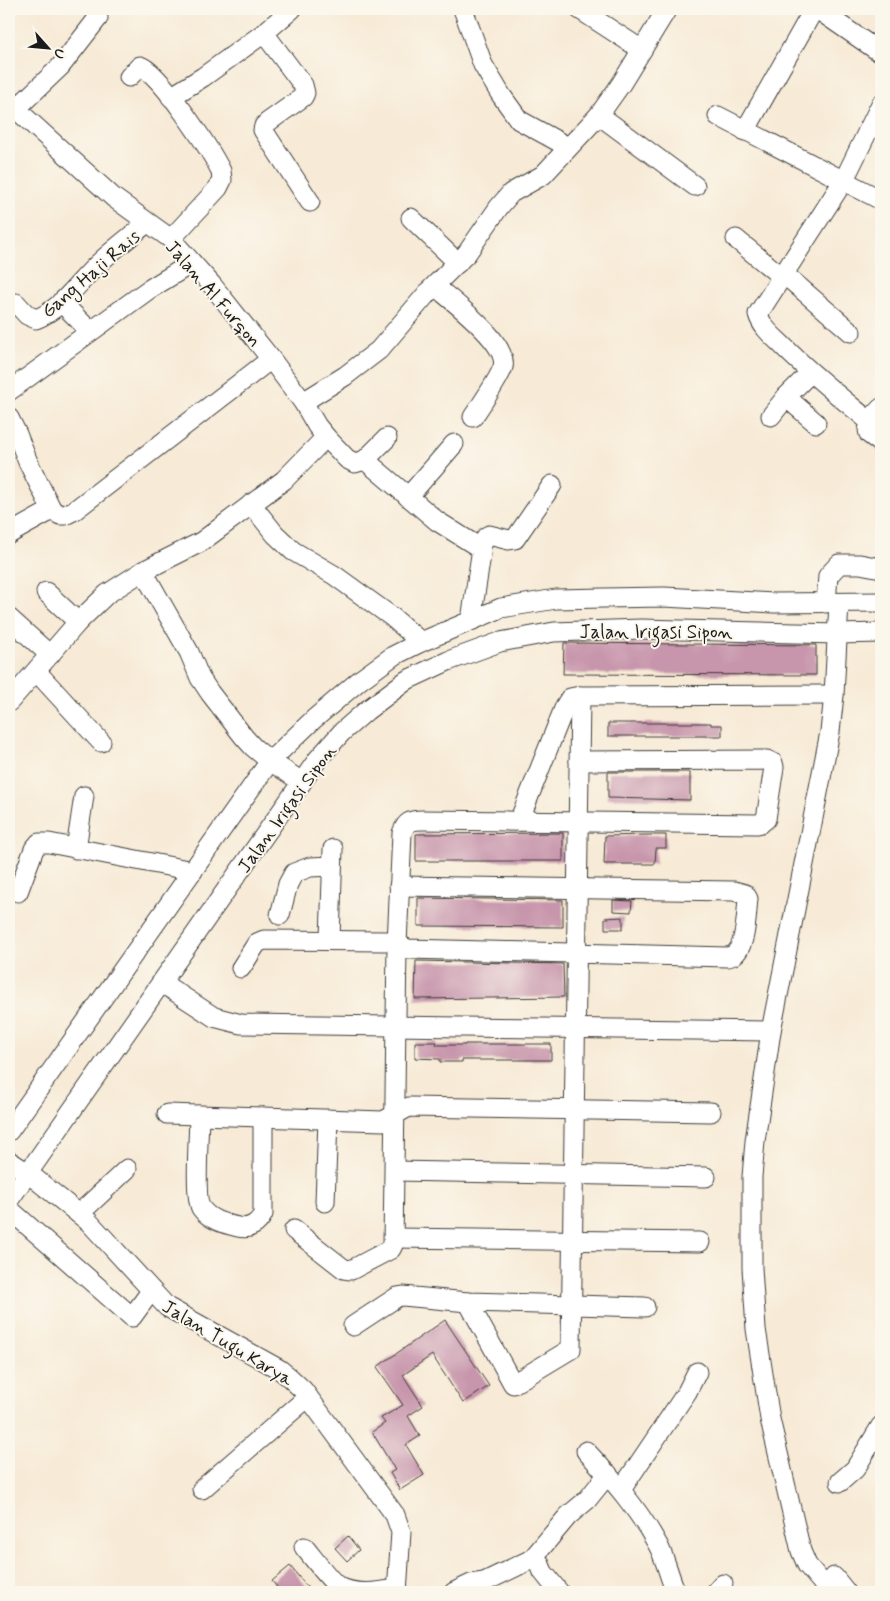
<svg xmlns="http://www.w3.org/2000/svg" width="890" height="1601" viewBox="0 0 890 1601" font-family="Mynerve,sans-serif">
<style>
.building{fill:#c795ac}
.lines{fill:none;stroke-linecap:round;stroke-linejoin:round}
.minor-casing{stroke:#3d3b38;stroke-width:21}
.minor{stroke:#fff;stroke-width:19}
.labels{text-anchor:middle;stroke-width:4;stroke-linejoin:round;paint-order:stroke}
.street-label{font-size:19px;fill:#1c1c1c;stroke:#fbf7ec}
</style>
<rect width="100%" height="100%" fill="#fbf7ec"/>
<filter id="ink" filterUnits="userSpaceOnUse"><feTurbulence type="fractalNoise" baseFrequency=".02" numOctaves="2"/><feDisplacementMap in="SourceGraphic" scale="10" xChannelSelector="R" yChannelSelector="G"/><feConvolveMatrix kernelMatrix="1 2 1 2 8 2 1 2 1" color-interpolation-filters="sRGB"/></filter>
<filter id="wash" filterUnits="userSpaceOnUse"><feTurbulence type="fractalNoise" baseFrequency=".0096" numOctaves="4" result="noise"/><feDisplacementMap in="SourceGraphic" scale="20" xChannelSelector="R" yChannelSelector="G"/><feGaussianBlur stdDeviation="1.12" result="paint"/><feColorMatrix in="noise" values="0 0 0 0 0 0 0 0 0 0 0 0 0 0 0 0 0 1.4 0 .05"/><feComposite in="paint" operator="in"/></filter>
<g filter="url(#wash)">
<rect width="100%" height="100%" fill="#f7ead6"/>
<g id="blocks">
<!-- building -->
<g class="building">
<path d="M564 643 816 645V675L563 674Z"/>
<path d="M608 723H711V725H722V736H608Z"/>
<path d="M608 772H690V800L608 798Z"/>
<path d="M563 833V861H416V834Z"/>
<path d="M645 835H666V848H656L655 864H604L605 836Z"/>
<path d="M418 898 563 900V927L418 926Z"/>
<path d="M613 900 632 901 631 912 613 911Z"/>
<path d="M623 917V929H605V918Z"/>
<path d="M416 961 563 964 564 997 415 999Z"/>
<path d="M415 1042H437L436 1045H465V1044H551V1060H462V1062H440V1059L415 1058Z"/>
<path d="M445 1320 489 1386 463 1403 432 1355 403 1375 423 1406 408 1416 420 1436 406 1445 424 1475 400 1490 390 1473 395 1470 372 1432 385 1423 381 1418 403 1405 377 1367Z"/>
<path d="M348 1536 359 1550 347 1561 335 1548Z"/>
<path d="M290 1566 311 1592H281L272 1581Z"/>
</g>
</g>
</g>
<g filter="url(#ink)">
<use href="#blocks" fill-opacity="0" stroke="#3d3b38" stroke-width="1"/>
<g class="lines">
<defs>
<g id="minor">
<path d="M463 9 483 65 501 95 519 120 568 147"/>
<path d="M579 9 642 50"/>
<path d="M817 9 881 53"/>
<path d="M264 33 303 85 305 93 303 97 268 122 264 126 263 130 310 202"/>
<path d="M129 77 140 66C159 71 211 151 221 171L222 180 218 188 171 239"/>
<path d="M171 97 203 77 264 33 292 9"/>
<path d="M9 98 16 109 114 198 171 239 212 285 271 359 303 402 317 426 326 437 347 459 355 463 365 460 387 438"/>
<path d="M16 109 60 67 98 18 96 9"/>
<path d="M599 115 695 186"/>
<path d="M718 116 881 200"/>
<path d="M745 131 814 9"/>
<path d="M411 218 458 263"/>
<path d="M736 239 782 277"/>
<path d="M784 274 851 332"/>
<path d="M435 286C452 301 509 343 503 367 499 379 481 405 473 417"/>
<path d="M61 302 90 331"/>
<path d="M9 307 16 303 27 315 36 319C62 309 79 281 99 263 114 249 131 236 147 223"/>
<path d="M9 391 148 290 192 263"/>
<path d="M786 397 816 423"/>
<path d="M303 402 345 376 379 350 430 290 467 253 499 207 511 193 543 175 599 115 621 84 667 9"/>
<path d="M881 408 869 421 870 425 868 430 869 434 881 443"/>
<path d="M771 416 786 397 810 373"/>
<path d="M9 418 17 434 28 462 52 510 60 515H65L75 510 271 359"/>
<path d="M869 421C840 397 811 374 784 347 774 337 762 328 758 314L844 180 881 104"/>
<path d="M365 460 437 521 480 548 481 555 471 620"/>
<path d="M408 497 454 444"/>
<path d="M251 504 275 534 293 551 334 575 392 617 421 642"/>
<path d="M9 534 52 510"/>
<path d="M480 548 486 537 489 535 509 540 515 539 552 485"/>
<path d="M143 571 189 652 200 678 210 693 244 737 253 747 270 761 302 782"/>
<path d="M46 592 78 622"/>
<path d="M826 603 828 576 839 564H860L881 568"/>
<path d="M9 618 50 655"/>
<path d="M36 671 101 742"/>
<path d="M9 702 78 622 107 594 143 571 201 542 284 480 326 437"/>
<path d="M519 821 565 706 570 698 580 696 834 695"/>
<path d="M76 849 84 796"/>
<path d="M18 892 34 849 39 843H49L193 871"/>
<path d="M280 915 288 884 294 873 310 867 332 866"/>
<path d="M330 939 333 849"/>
<path d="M241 968 257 943 264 940 389 941 408 949 728 957C747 954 746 915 748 899L745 894 734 891 399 886"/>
<path d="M162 983 214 1017 241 1024 771 1031"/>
<path d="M167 1114 383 1121 409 1107 711 1112"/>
<path d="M199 1115C199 1131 194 1198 201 1208 209 1220 225 1224 238 1227 250 1230 258 1224 263 1214V1117"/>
<path d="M9 1131 270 761 314 719 360 680 393 656 421 642 501 608 556 599 604 598 664 597 774 603 881 602"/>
<path d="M9 1161 28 1173 89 1222 167 1307 279 1369 289 1377 303 1390 395 1515 401 1532 397 1592"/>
<path d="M395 1171 706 1177"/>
<path d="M9 1200 318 759 342 732 366 711 407 680 448 661 500 642 554 632 641 629 837 634 881 633"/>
<path d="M325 1202 328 1119"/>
<path d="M9 1209 132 1317 151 1291"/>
<path d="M79 1214 127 1169"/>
<path d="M294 1230 344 1269 351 1270 391 1249 393 1245 397 944 402 833C406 822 410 820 422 820L757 824 761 823 766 819 774 767 773 763 767 760 579 761"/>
<path d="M394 1238 700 1242"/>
<path d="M468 1302 513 1384 571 1349 580 696"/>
<path d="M353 1326 397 1297 403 1296 468 1302 645 1307"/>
<path d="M586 1451C613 1480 639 1510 658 1545 666 1560 669 1577 676 1592"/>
<path d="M840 1482 855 1469 881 1426"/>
<path d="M202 1489 308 1397"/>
<path d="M621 1490 687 1392 697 1372"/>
<path d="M304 1547C311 1555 330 1581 338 1586 354 1596 379 1592 396 1589"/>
<path d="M532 1559 568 1516 587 1500 608 1474"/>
<path d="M834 1577 846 1592"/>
<path d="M454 1592 471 1584 484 1582 532 1559 539 1562 543 1572 559 1592"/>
<path d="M716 1592 723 1584"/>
<path d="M830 1592 807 1565 801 1551 770 1419 756 1329 752 1268V1177L755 1141 771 1031 830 732 834 695 839 603"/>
</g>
</defs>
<!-- minor casing -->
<use href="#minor" class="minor-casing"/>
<!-- minor -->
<use href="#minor" class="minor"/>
</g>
</g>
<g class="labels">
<!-- street labels -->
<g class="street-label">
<text transform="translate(90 273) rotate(-41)" y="7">Gang Haji Rais</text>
<text transform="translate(214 293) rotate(49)" y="7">Jalan Al Furqon</text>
<text x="656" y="638">Jalan Irigasi Sipon</text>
<text transform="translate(286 808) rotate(-54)" y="7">Jalan Irigasi Sipon</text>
<text transform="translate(228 1342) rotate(31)" y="7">Jalan Tugu Karya</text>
</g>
</g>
<!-- margin -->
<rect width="890" height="1601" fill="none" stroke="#fbf7ec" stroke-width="30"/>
<!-- north arrow -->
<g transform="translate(48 48) rotate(117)" stroke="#fbf7ec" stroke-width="4" paint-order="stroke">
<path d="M0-4L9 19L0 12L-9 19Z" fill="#1c1c1c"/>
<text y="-8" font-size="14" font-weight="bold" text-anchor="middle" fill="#1c1c1c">U</text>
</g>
</svg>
